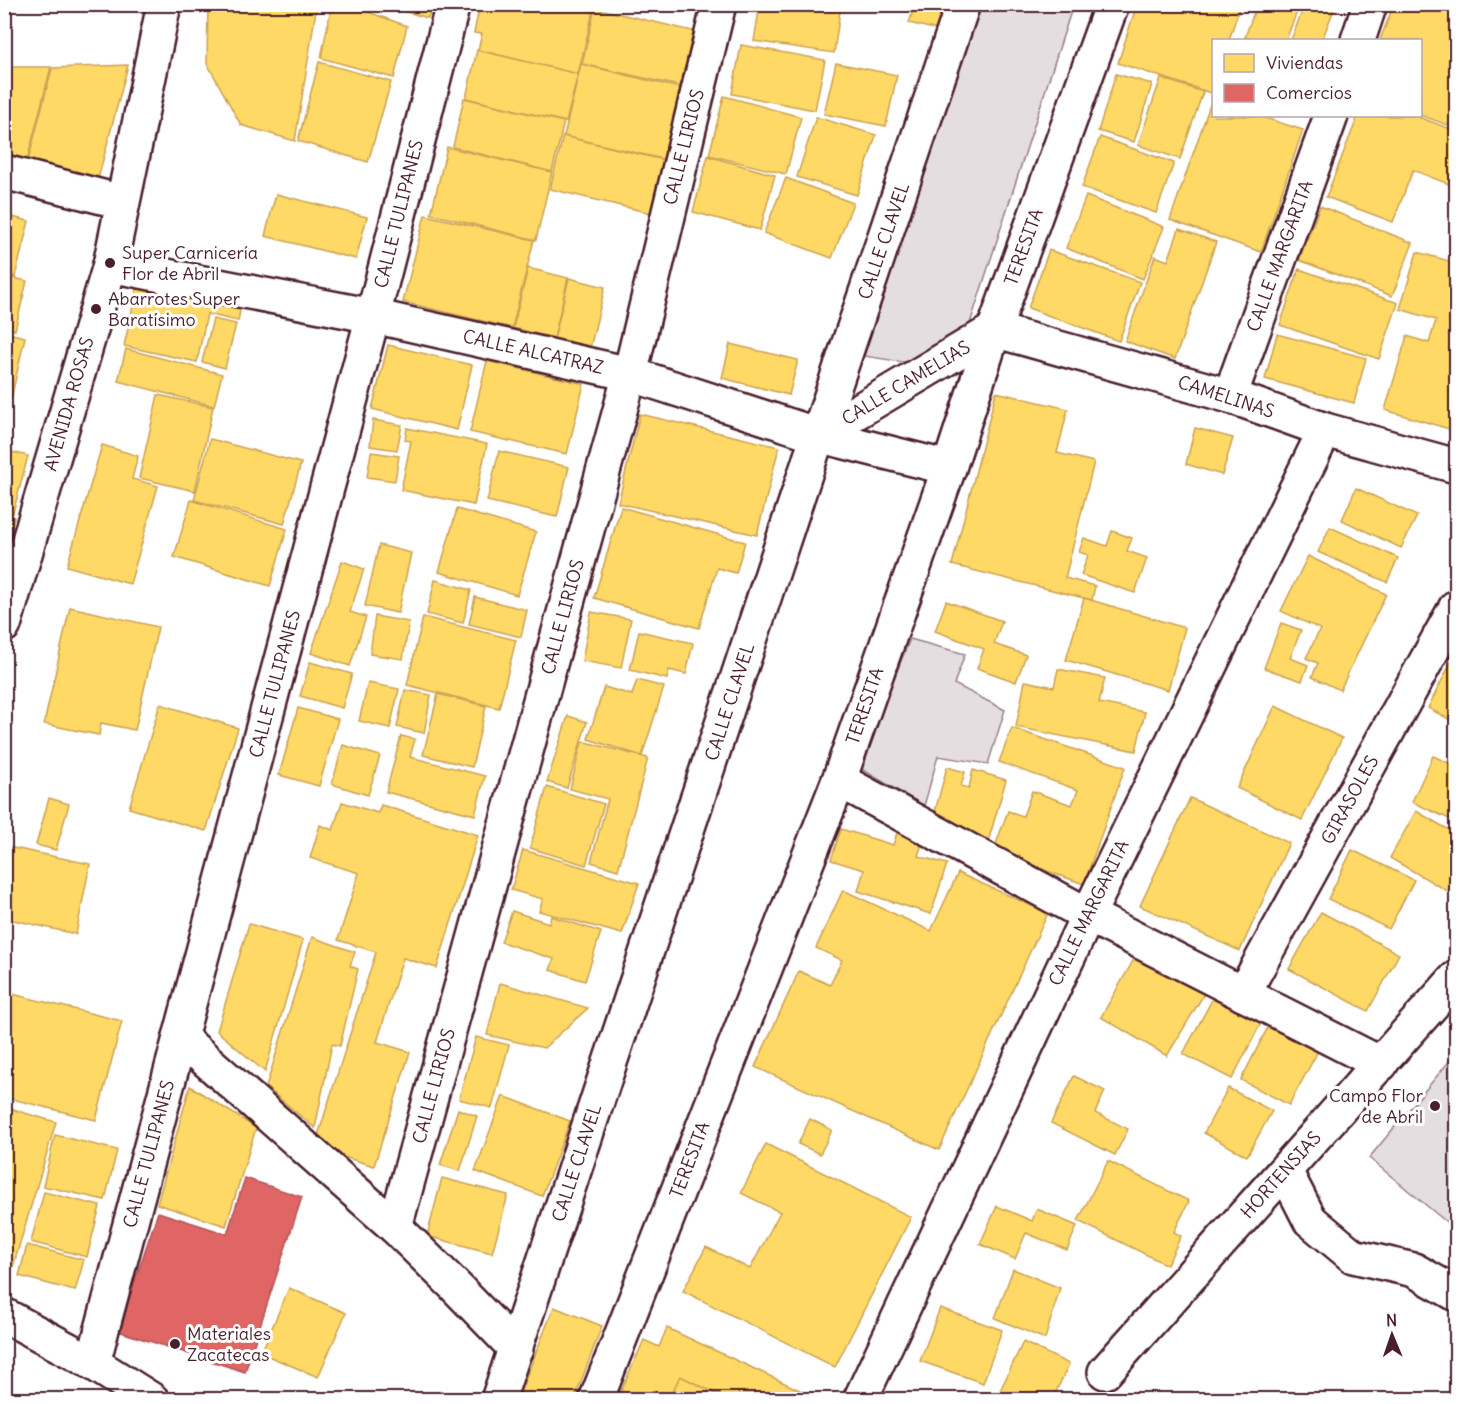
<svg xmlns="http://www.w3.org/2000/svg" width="1461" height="1404" viewBox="0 0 1461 1404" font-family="Delius,sans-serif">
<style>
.green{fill:#e5dee0;stroke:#987e86;stroke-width:1.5}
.homes{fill:#ffd966;stroke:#c9a154;stroke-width:1.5}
.shops{fill:#e06666;stroke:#b35154;stroke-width:1.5}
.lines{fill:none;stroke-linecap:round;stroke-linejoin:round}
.minor-casing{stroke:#4a1f2b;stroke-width:38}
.minor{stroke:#fff;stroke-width:33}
.poi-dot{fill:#4a1f2b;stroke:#fff;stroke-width:2}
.labels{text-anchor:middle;stroke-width:6;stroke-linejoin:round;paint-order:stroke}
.street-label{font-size:18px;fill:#4a1f2b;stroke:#fff}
.poi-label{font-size:18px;fill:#4a1f2b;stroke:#fff;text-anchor:start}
</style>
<rect width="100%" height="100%" fill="#fff"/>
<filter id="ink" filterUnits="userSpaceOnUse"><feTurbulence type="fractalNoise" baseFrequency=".0167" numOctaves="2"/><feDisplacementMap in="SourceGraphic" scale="12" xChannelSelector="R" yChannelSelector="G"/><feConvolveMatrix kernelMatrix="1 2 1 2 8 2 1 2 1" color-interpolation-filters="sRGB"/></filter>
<g filter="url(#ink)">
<!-- green -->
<g class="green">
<path d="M978 5H1073L955 370 864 356Z"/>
<path d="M910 639 965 654 954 684 1005 710 988 764 938 756 924 806 858 767Z"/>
<path d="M1456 1053V1230L1369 1158Z"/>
</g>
<!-- homes -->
<g class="homes">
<path d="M208 4H317L295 141 241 125 207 63Z"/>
<path d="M332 4H346L407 26 394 78 321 58Z"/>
<path d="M378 4H432L428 18Z"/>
<path d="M480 4H578L594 8 578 74 478 50 482 34 474 33Z"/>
<path d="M760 4H841L834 53 754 41Z"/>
<path d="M915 4H946L938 30 909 23Z"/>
<path d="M1137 4H1225L1239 9 1229 40H1214V86L1211 93 1118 63Z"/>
<path d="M1257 4H1285L1298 9 1286 40H1255L1245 37Z"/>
<path d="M1305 4H1336L1322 40H1291Z"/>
<path d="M1394 4H1456V128L1420 115V40H1380Z"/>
<path d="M595 8 701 33 688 88 582 64Z"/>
<path d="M741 45 825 60 815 110 732 94Z"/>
<path d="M477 50 578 74 566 122 466 98Z"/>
<path d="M319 62 391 82 368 162 298 141Z"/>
<path d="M836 63 897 75 886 126 824 114Z"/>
<path d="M581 64 688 90 671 161 564 136Z"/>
<path d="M128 65 98 179 28 161 52 68Z"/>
<path d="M4 67H51L27 161 4 156Z"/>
<path d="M1116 74 1152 84 1134 142 1098 131Z"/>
<path d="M1161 78 1203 92 1180 159 1138 145Z"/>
<path d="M724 96 801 117 786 174 709 155Z"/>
<path d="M464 98 564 122 552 172 453 147Z"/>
<path d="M1212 99 1214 100V116H1259L1303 130 1261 252 1170 220Z"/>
<path d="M1358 116H1416L1456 131V187L1413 170 1393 222 1326 197Z"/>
<path d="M816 117 876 135 857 195 797 177Z"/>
<path d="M563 136 668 161 655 214 550 189Z"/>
<path d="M1100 137 1174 163 1156 213 1082 187Z"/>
<path d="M447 147 552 172 536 240 431 214Z"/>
<path d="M708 156 775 175 760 230 693 212Z"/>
<path d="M786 178 853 203 832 258 764 233Z"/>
<path d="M276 194 367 217 356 259 265 236Z"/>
<path d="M1086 196 1164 227 1143 279 1066 248Z"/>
<path d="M1320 206 1413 243 1392 296 1299 260Z"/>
<path d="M4 215 29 221 15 277 4 274Z"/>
<path d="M425 215 534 240 512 328 403 302Z"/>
<path d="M1179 229 1216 242 1175 359 1125 341 1155 256 1168 261Z"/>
<path d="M1049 250 1140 282 1119 341 1028 308Z"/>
<path d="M1417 252 1456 263V431L1385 410 1407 336 1429 343 1436 320 1400 309Z"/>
<path d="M528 268 568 278 554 338 513 328Z"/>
<path d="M1299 269 1398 303 1379 359 1280 325Z"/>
<path d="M4 276 27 281 15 330 4 327Z"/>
<path d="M569 278 605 287 590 348 554 339Z"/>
<path d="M139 279 242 301 238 321 207 314 197 362 124 346Z"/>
<path d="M213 319 236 324 225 368 202 362Z"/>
<path d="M4 332 25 337 11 399 4 397Z"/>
<path d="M1277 334 1366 358 1354 403 1265 379Z"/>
<path d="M730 344 798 360 789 395 722 378Z"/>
<path d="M388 345 472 365 457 430 372 409Z"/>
<path d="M126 349 222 374 214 406 118 381Z"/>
<path d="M487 361 584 384 567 454 470 432Z"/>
<path d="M996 392 1068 409 1057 453 1094 462 1065 578 1095 586 1092 600 952 565Z"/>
<path d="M158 395 213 407 195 491 139 478Z"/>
<path d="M640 414 779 447 757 535 618 503Z"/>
<path d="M373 420 402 425 397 450 370 446Z"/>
<path d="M407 428 487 444 474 505 401 490 411 441 405 440Z"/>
<path d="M1195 428 1233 438 1222 475 1186 464Z"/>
<path d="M210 439 301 463 284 524 194 500Z"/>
<path d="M102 445 138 456 132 479 158 486 130 584 67 566Z"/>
<path d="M4 450 28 456 13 513 4 510Z"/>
<path d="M499 451 569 467 557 517 487 501Z"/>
<path d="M371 452 399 456 395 481 367 477Z"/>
<path d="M1356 488 1417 516 1401 548 1342 520Z"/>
<path d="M191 500 287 529 270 586 174 557Z"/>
<path d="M621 507 745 542 736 573 717 568 699 628 594 598Z"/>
<path d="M457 509 536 532 517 595 439 572Z"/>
<path d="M4 515 14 517 4 560Z"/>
<path d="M1330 527 1398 558 1387 582 1318 552Z"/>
<path d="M1112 531 1132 538 1127 551 1147 558 1135 593 1081 575 1088 555 1079 552 1084 538 1107 546Z"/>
<path d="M379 545 411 553 398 613 365 606Z"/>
<path d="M1308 556 1386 594 1340 690 1312 677 1318 663 1306 658 1320 629 1281 611Z"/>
<path d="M342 561 364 569 350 612 366 617 350 666 311 653Z"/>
<path d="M435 580 471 590 463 623 427 614Z"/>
<path d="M475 597 527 610 521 637 469 624Z"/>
<path d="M1084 598 1185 628 1168 690 1066 660Z"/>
<path d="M946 601 1002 621 994 644 1026 655 1016 682 977 668 984 649 935 631Z"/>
<path d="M70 607 158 627 135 730 101 723 99 735 44 724Z"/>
<path d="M591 612 631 619 621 668 582 661Z"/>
<path d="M375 616 409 622 403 659 370 654Z"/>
<path d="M423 617 516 640 499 708 407 685Z"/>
<path d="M1281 623 1301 630 1290 658 1308 665 1302 681 1264 668Z"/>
<path d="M639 631 693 643 686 674 669 670 667 679 630 670Z"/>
<path d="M1456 652V723L1428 708Z"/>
<path d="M310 662 352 674 342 708 300 696Z"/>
<path d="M1058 669 1105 678 1099 703 1145 712 1136 751 1016 727 1025 681 1054 687Z"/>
<path d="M637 680 664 687 642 756 588 739 604 687 632 695Z"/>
<path d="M368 683 399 689 390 728 359 721Z"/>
<path d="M405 690 431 695 424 733 397 727Z"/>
<path d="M438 694 486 706 472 767 423 755Z"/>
<path d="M160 704 238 728 206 831 129 808Z"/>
<path d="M1275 706 1342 738 1302 820 1237 788Z"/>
<path d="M298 708 338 719 319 786 279 775Z"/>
<path d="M568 716 587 722 567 788 547 782Z"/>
<path d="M1012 728 1125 767 1084 884 993 852 1008 811 1023 816 1032 791 1072 805 1078 790 999 762Z"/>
<path d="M401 736 415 739 410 757 485 776 475 815 386 792Z"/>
<path d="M582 741 648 758 618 870 591 862 608 799 570 789Z"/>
<path d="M343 745 380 756 368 795 332 784Z"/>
<path d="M1433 756 1456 766V822L1412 802Z"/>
<path d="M947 767 965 772 961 786 969 788 973 770 1006 780 988 842 931 826Z"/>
<path d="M547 787 604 804 586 865 530 848Z"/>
<path d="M49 798 69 804 56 850 36 845Z"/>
<path d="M1190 798 1289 843 1240 951 1140 906Z"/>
<path d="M342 802 378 813 381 805 478 835 437 968 403 958 377 1042 410 1052 374 1166 314 1148 376 952 338 940 359 873 310 858 320 825 333 830Z"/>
<path d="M1416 811 1456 834V896L1390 858Z"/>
<path d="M841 829 893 845 898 830 924 838 918 856 947 864 931 914 858 891 864 870 831 860Z"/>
<path d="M4 846 90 864 76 934 4 918Z"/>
<path d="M523 850 639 883 622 934 539 911 543 899 511 890Z"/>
<path d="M1352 850 1414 880 1389 929 1328 899Z"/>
<path d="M958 873 1048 913 939 1150 755 1067 799 971 830 985 842 960 816 948 843 890 931 931Z"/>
<path d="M512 911 549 923 551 916 601 932 585 981 550 970 554 959 501 942Z"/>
<path d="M1321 912 1399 954 1368 1011 1289 969Z"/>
<path d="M249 924 303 940 265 1072 217 1031Z"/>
<path d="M312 937 355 952 350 966 358 969 340 1046 332 1044 315 1128 266 1087Z"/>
<path d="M1137 954 1204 994 1167 1056 1101 1017Z"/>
<path d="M500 983 588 1008 544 1048 487 1035Z"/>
<path d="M4 992 122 1021 96 1120 4 1097Z"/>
<path d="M1213 998 1261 1023 1232 1079 1183 1054Z"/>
<path d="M1269 1025 1318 1051 1289 1105 1241 1080Z"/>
<path d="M476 1037 509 1045 492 1108 459 1099Z"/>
<path d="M1074 1076 1105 1091 1095 1113 1128 1129 1115 1155 1051 1123Z"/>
<path d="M190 1086 256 1128 226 1226 157 1204Z"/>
<path d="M1228 1088 1272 1111 1247 1156 1204 1133Z"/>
<path d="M503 1096 570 1121 542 1196 475 1171Z"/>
<path d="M4 1107 56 1122 12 1270 4 1268Z"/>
<path d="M458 1109 477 1116 460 1171 440 1165Z"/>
<path d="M810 1119 832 1130 820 1154 798 1144Z"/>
<path d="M55 1135 117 1150 105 1200 43 1186Z"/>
<path d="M766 1144 911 1217 835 1367 683 1291 706 1247 750 1269 780 1212 741 1193Z"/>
<path d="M1108 1161 1189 1201 1174 1232 1181 1236 1167 1265 1078 1221Z"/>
<path d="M442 1178 508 1195 492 1253 427 1236Z"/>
<path d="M44 1192 100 1206 87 1257 31 1242Z"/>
<path d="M997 1206 1032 1221 1037 1209 1077 1226 1067 1250 1026 1233 1015 1259 980 1244Z"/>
<path d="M27 1245 84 1260 75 1291 19 1276Z"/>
<path d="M1013 1269 1060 1288 1045 1339 995 1318Z"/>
<path d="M289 1288 346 1313 318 1377 261 1353Z"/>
<path d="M554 1307 602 1326 574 1400H517Z"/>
<path d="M940 1308 1002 1330 983 1383 920 1361Z"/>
<path d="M667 1328 819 1399 818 1400H729L680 1376 669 1400H617L644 1340 659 1347Z"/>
<path d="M1023 1342 1069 1364 1052 1400H1012L999 1393Z"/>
<path d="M680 1376 729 1400H669Z"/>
<path d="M987 1394 999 1400H984Z"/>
</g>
<!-- shops -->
<path class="shops" d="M245 1178 302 1197 245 1372 118 1331 158 1212 227 1234Z"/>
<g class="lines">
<defs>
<g id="minor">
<path d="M1358 40 1370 4"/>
<path d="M4 172 122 202"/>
<path d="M110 265 373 316 630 374 818 435 949 468"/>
<path d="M1230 396 1331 116"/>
<path d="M818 435 994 330 1230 396 1325 430 1456 466"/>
<path d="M4 625 110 265 164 4"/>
<path d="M839 780 1088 915 1381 1064"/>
<path d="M1243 994 1456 607"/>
<path d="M180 1037 395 1227 454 1285 516 1349"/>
<path d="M1285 1171 1310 1220 1353 1256 1414 1270 1456 1294"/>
<path d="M395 1227 630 374 719 4"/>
<path d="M4 1315 93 1363 152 1400"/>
<path d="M93 1363 373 316 453 4"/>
<path d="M1105 1372 1456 978"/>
<path d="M498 1400 818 435 963 4"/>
<path d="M596 1400 839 780 949 468 994 330 1112 4"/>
<path d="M860 1400 1088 915 1325 430"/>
</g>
</defs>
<!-- minor casing -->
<use href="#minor" class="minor-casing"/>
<!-- minor -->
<use href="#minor" class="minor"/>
</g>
</g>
<!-- markers -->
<g class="poi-dot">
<circle cx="110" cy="263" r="6"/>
<circle cx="96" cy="309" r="6"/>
<circle cx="1435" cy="1106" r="6"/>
<circle cx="175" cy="1344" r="6"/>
</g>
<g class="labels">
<!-- street labels -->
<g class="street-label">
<text transform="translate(684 147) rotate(-76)" y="6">CALLE LIRIOS</text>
<text transform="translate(399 214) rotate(-76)" y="6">CALLE TULIPANES</text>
<text transform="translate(884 241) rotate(-71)" y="6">CALLE CLAVEL</text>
<text transform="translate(1024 247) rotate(-70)" y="6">TERESITA</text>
<text transform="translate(1280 256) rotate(-70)" y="6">CALLE MARGARITA</text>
<text transform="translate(533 352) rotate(13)" y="6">CALLE ALCATRAZ</text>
<text transform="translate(906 383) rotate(-31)" y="6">CALLE CAMELIAS</text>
<text transform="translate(1226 397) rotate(18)" y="6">CAMELINAS</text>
<text transform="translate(69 404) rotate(-74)" y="6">AVENIDA ROSAS</text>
<text transform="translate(563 617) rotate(-75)" y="6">CALLE LIRIOS</text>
<text transform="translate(275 684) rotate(-75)" y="6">CALLE TULIPANES</text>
<text transform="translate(730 702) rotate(-72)" y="6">CALLE CLAVEL</text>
<text transform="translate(865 706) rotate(-71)" y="6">TERESITA</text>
<text transform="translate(1350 800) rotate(-61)" y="6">GIRASOLES</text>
<text transform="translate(1089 913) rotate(-64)" y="6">CALLE MARGARITA</text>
<text transform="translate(434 1086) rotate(-75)" y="6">CALLE LIRIOS</text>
<text transform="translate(149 1154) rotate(-75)" y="6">CALLE TULIPANES</text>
<text transform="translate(690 1160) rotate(-69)" y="6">TERESITA</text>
<text transform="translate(577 1163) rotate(-72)" y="6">CALLE CLAVEL</text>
<text transform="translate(1281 1175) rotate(-48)" y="6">HORTENSIAS</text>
</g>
<!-- poi labels -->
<g class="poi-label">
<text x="122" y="259">Super Carnicería<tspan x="122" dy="21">Flor de Abril</tspan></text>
<text x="108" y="305">Abarrotes Super<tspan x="108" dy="21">Baratísimo</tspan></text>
<text x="1423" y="1102" text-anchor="end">Campo Flor<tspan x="1423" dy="21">de Abril</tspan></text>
<text x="187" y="1340">Materiales<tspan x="187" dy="21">Zacatecas</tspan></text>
</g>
</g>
<!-- margin -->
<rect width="1461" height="1404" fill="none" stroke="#fff" stroke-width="24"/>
<rect x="12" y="12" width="1437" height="1380" fill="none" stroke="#4a1f2b" stroke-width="2" filter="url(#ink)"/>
<!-- legend -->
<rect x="1212" y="39" width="210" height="78" fill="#ffffff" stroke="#b7a5aa" stroke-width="1.5"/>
<rect x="1224" y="54" width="30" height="18" fill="#ffd966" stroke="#b7a5aa" stroke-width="1.5"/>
<text x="1266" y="69" font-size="18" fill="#4a1f2b">Viviendas</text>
<rect x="1224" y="84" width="30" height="18" fill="#e06666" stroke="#b7a5aa" stroke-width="1.5"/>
<text x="1266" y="99" font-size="18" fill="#4a1f2b">Comercios</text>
<!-- north arrow -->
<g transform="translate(1392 1335) rotate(358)" stroke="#ffffff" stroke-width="4.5" paint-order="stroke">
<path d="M0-4.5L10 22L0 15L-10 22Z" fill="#4a1f2b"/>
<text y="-9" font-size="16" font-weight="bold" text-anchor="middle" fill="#4a1f2b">N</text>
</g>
</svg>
